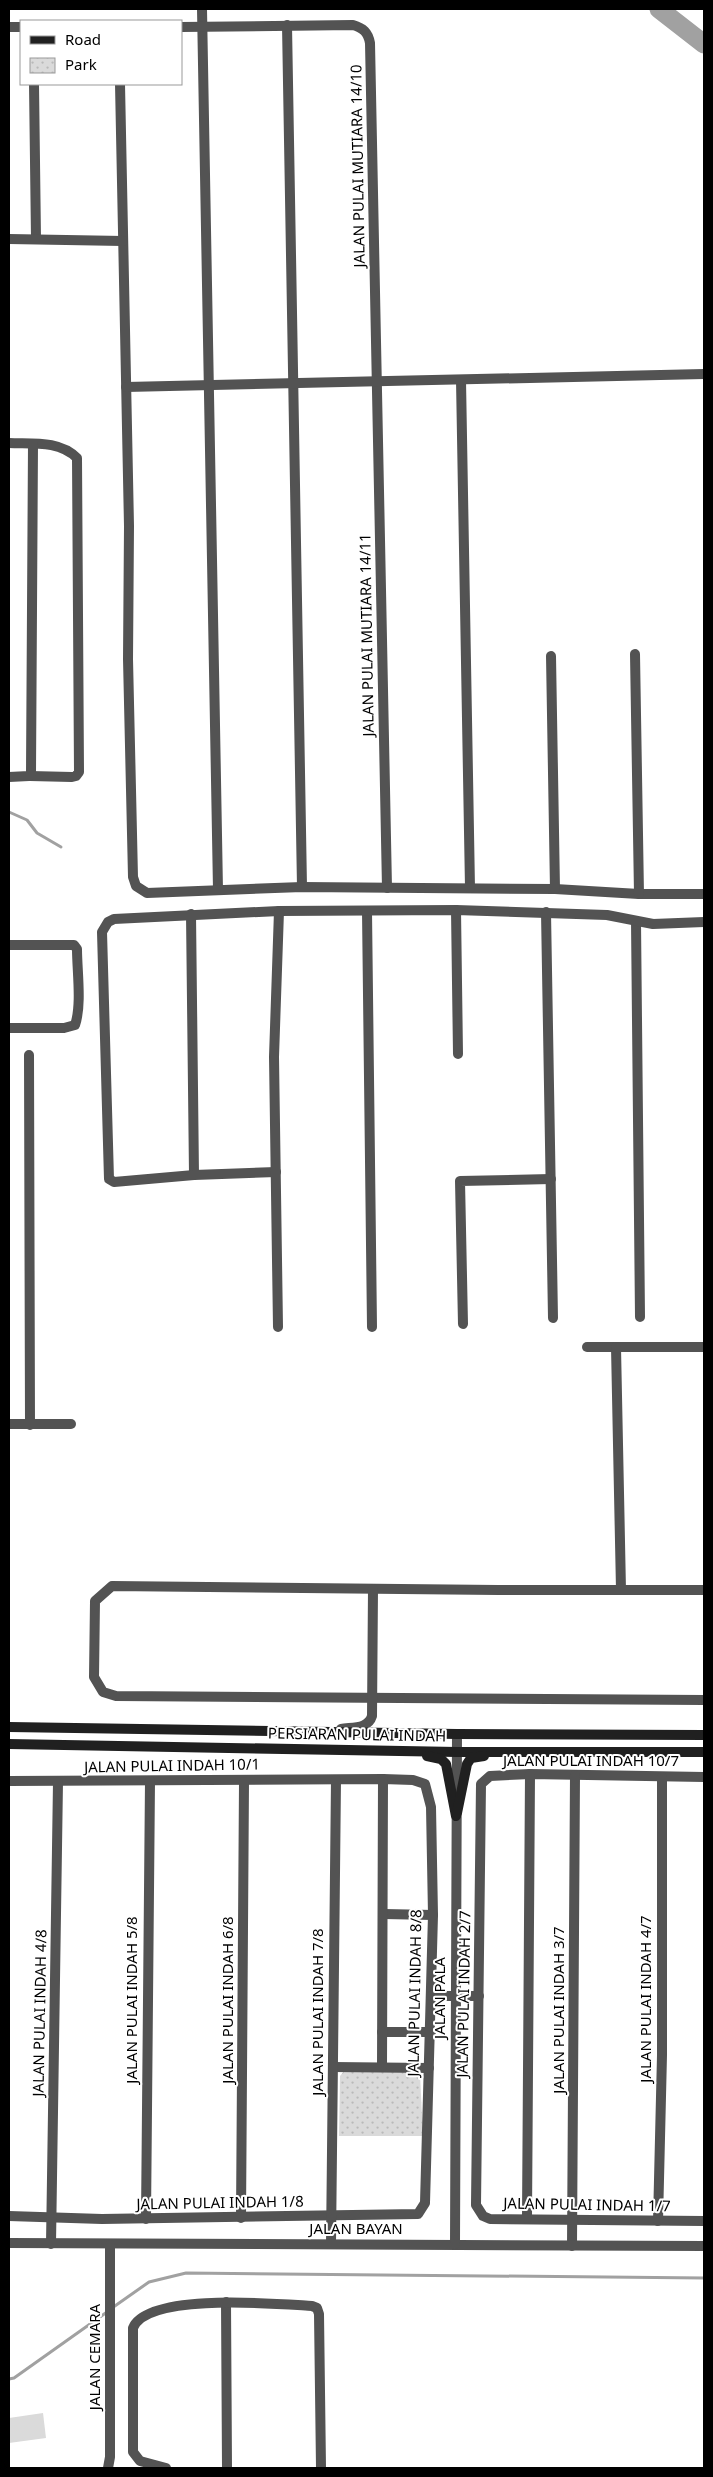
<svg xmlns="http://www.w3.org/2000/svg" width="713" height="2477" viewBox="0 0 713 2477" font-family="'Noto Sans',sans-serif">
<style>
.green{fill:#dadada}
.park{fill:url(#park-dots)}
.lines{fill:none;stroke-linecap:round;stroke-linejoin:round}
.stream{stroke:#a1a1a1;stroke-width:3}
.river{stroke:#a1a1a1;stroke-width:19}
.minor{stroke:#535353;stroke-width:10}
.tertiary{stroke:#535353;stroke-width:10}
.secondary{stroke:#202020;stroke-width:10}
.labels{text-anchor:middle;stroke-width:4;stroke-linejoin:round;paint-order:stroke}
.street-label{font-size:15px;fill:#000;stroke:#fff}
</style>
<defs>
<pattern id="park-dots" width="8" height="8" patternUnits="userSpaceOnUse" patternTransform="scale(1.25)"><rect width="8" height="8" fill="#dadada"/><path d="M2 2h.1M6 6h.1" fill="none" stroke="#b9b9b9" stroke-width="1.8" stroke-linecap="round"/></pattern>
</defs>
<rect width="100%" height="100%" fill="#fff"/>
<!-- green -->
<path class="green" d="M43 2413 46 2438 9 2443V2418Z"/>
<!-- park -->
<path class="park" d="M344 2071 418 2072 420 2075 423 2136H339L340 2076Z"/>
<g class="lines">
<!-- stream -->
<g class="stream">
<path d="M9 812 27 820 37 833 61 847"/>
<path d="M112 2308 149 2282 186 2273 704 2278"/>
<path d="M9 2379 14 2378 107 2312"/>
</g>
<!-- river -->
<path class="river" d="M659 9 704 44"/>
<!-- minor -->
<g class="minor">
<path d="M202 9 218 890"/>
<path d="M287 25 302 887"/>
<path d="M9 27H21"/>
<path d="M181 27 353 25C363 28 368 32 370 43L387 888"/>
<path d="M34 84 36 239"/>
<path d="M120 84 129 526 128 659 133 877 136 886 147 893 302 887 555 889 639 894H704"/>
<path d="M9 239 123 241"/>
<path d="M461 380 470 888"/>
<path d="M126 387 704 374"/>
<path d="M9 443C32 444 59 440 77 458L79 772 76 776 72 777 30 776"/>
<path d="M635 654 639 894"/>
<path d="M551 656 555 889"/>
<path d="M9 777 29 776 31 774 33 444"/>
<path d="M456 910 458 1054"/>
<path d="M367 911 372 1327"/>
<path d="M546 912 553 1318"/>
<path d="M191 914 194 1175"/>
<path d="M636 921 640 1317"/>
<path d="M9 945H74L77 949C77 971 82 1005 75 1025L64 1028H9"/>
<path d="M29 1055 30 1425"/>
<path d="M276 1172 194 1175 114 1182 109 1179 102 932 108 922 114 919 279 911 456 910 607 915 653 924 704 922"/>
<path d="M463 1324 460 1181 551 1179"/>
<path d="M278 1327 274 1057 279 911"/>
<path d="M587 1347H704"/>
<path d="M616 1347 621 1590"/>
<path d="M9 1424H71"/>
<path d="M704 1590H498L112 1586 95 1601 94 1677 103 1692 116 1696 704 1700"/>
<path d="M341 1729C353 1727 368 1729 372 1716L373 1589"/>
<path d="M704 1777 530 1774 490 1776 481 1784 476 2205 483 2216 490 2219 704 2221"/>
<path d="M9 1781 383 1779 413 1780 425 1784 431 1807 433 1915 425 2203 418 2214 102 2219 9 2216"/>
<path d="M384 1914 433 1915"/>
<path d="M431 1996H479"/>
<path d="M382 2032H431"/>
<path d="M333 2067 429 2068"/>
<path d="M382 2067 383 1779"/>
<path d="M241 2218 244 1782"/>
<path d="M527 2218 530 1774"/>
<path d="M146 2219 150 1781"/>
<path d="M658 2221 662 2055V1777"/>
<path d="M51 2244 58 1782"/>
<path d="M331 2244 336 1780"/>
<path d="M572 2246 575 1775"/>
<path d="M226 2302 227 2468"/>
<path d="M166 2468 140 2461 133 2452V2328C147 2292 278 2304 312 2306L317 2308 319 2314 321 2468"/>
</g>
<!-- tertiary -->
<g class="tertiary">
<path d="M9 2243 704 2246"/>
<path d="M455 2244 457 1734"/>
<path d="M108 2468 110 2457V2245"/>
</g>
<!-- secondary -->
<g class="secondary">
<path d="M9 1727 457 1734 704 1735"/>
<path d="M9 1744 457 1752H704"/>
<path d="M427 1756 441 1759 446 1764 456 1816"/>
<path d="M457 1813 467 1764 471 1758 484 1756"/>
</g>
</g>
<g class="labels">
<!-- street labels -->
<g class="street-label">
<text transform="translate(358 166) rotate(-91)" y="5">JALAN PULAI MUTIARA 14/10</text>
<text transform="translate(367 635) rotate(-91)" y="5">JALAN PULAI MUTIARA 14/11</text>
<text transform="translate(357 1735) rotate(1)" y="5">PERSIARAN PULAI INDAH</text>
<text x="591" y="1766">JALAN PULAI INDAH 10/7</text>
<text transform="translate(172 1766) rotate(-1)" y="5">JALAN PULAI INDAH 10/1</text>
<text transform="translate(415 1993) rotate(-89)" y="5">JALAN PULAI INDAH 8/8</text>
<text transform="translate(464 1994) rotate(-89)" y="5">JALAN PULAI INDAH 2/7</text>
<text transform="translate(440 1998) rotate(-90)" y="5">JALAN PALA</text>
<text transform="translate(646 1999) rotate(-90)" y="5">JALAN PULAI INDAH 4/7</text>
<text transform="translate(132 2000) rotate(-90)" y="5">JALAN PULAI INDAH 5/8</text>
<text transform="translate(228 2000) rotate(-90)" y="5">JALAN PULAI INDAH 6/8</text>
<text transform="translate(559 2010) rotate(-90)" y="5">JALAN PULAI INDAH 3/7</text>
<text transform="translate(318 2012) rotate(-90)" y="5">JALAN PULAI INDAH 7/8</text>
<text transform="translate(40 2013) rotate(-89)" y="5">JALAN PULAI INDAH 4/8</text>
<text transform="translate(220 2203) rotate(-1)" y="5">JALAN PULAI INDAH 1/8</text>
<text transform="translate(587 2205) rotate(1)" y="5">JALAN PULAI INDAH 1/7</text>
<text x="356" y="2234">JALAN BAYAN</text>
<text transform="translate(95 2357) rotate(-90)" y="5">JALAN CEMARA</text>
</g>
</g>
<!-- border -->
<rect width="713" height="2477" fill="none" stroke="#000000" stroke-width="20"/>
<!-- legend -->
<rect x="20" y="20" width="162" height="65" fill="#ffffff" stroke="#999999"/>
<rect x="30" y="36" width="25" height="8" fill="#202020" stroke="#999999"/>
<text x="65" y="45" font-size="15" fill="#000000">Road</text>
<rect x="30" y="58" width="25" height="15" fill="url(#park-dots)" stroke="#999999"/>
<text x="65" y="70" font-size="15" fill="#000000">Park</text>
</svg>
